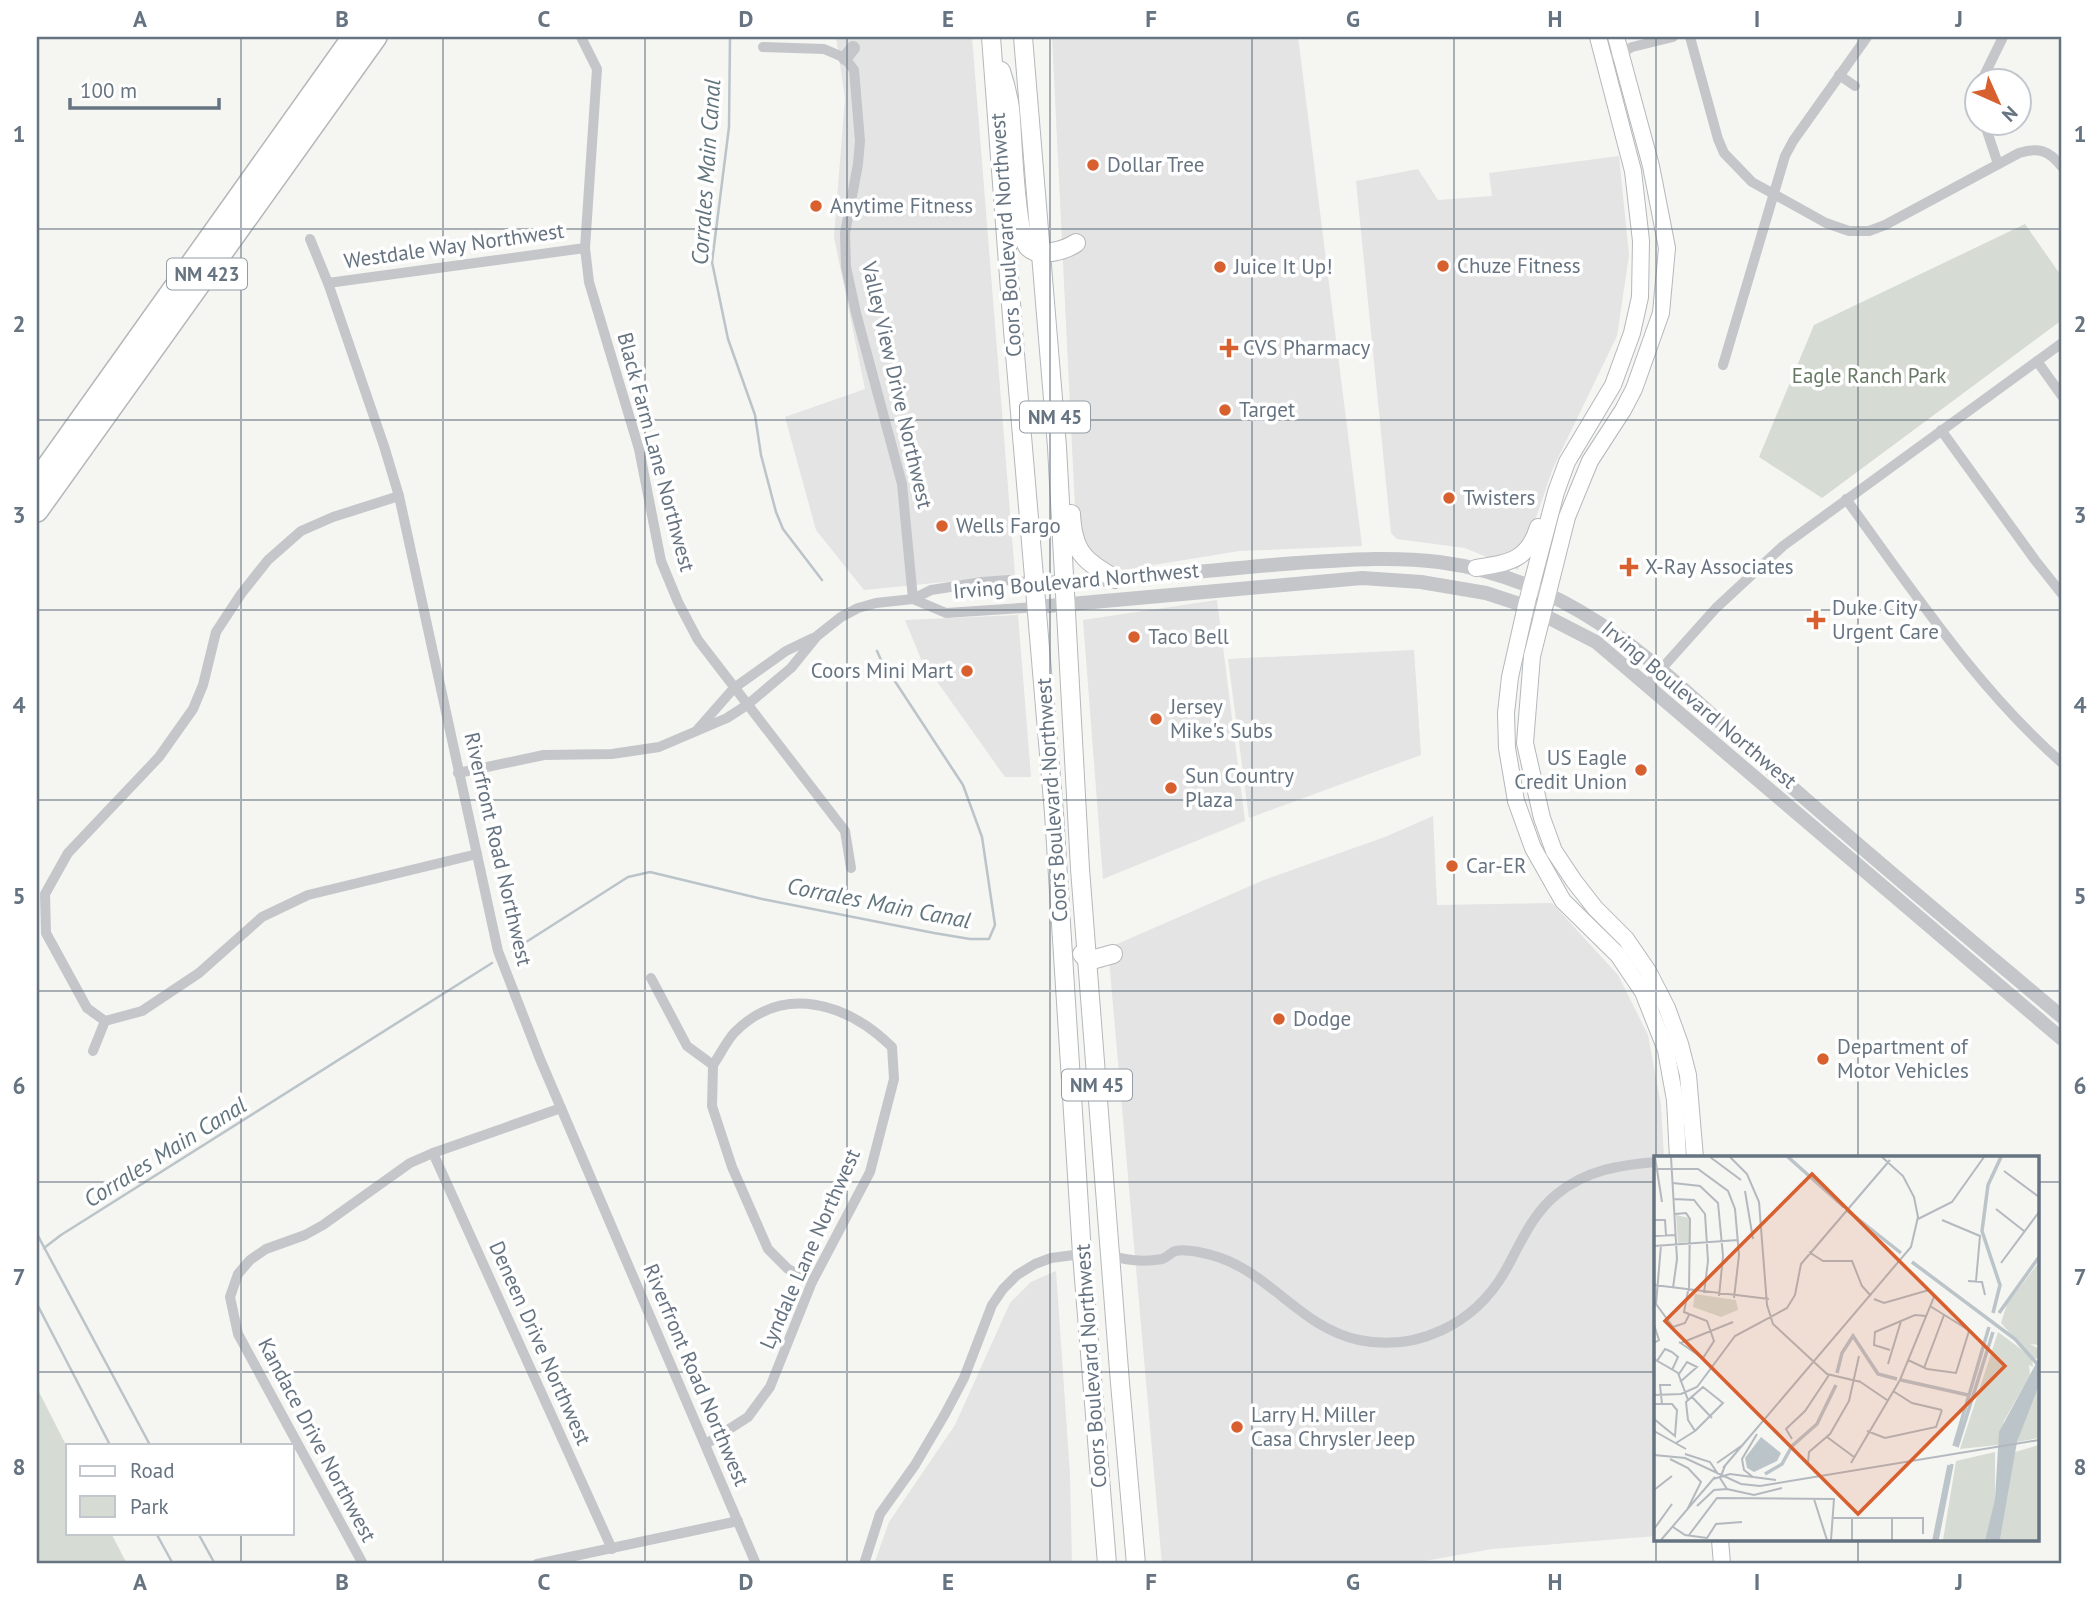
<svg xmlns="http://www.w3.org/2000/svg" width="2099" height="1601" viewBox="0 0 2099 1601" font-family="'PT Sans',sans-serif">
<style>
.built{fill:#e3e4e3}
.green{fill:#d6dcd3}
.lines{fill:none;stroke-linecap:round;stroke-linejoin:round}
.stream{stroke:#bbc4c9;stroke-width:2.5}
.secondary-casing{stroke:#b4b8bc;stroke-width:18}
.primary-casing{stroke:#b4b8bb;stroke-width:20}
.motorway-casing{stroke:#b4b7ba;stroke-width:24}
.minor{stroke:#c4c6ca;stroke-width:10}
.tertiary{stroke:#c4c6ca;stroke-width:14}
.secondary{stroke:#fff;stroke-width:16}
.primary{stroke:#fff;stroke-width:18}
.motorway{stroke:#fff;stroke-width:21}
.grid{fill:none;stroke:#667381;stroke-width:2;stroke-opacity:0.55}
.poi-dot{fill:#d8602f;stroke:#fff;stroke-width:2.5}
.labels{text-anchor:middle;stroke-width:7;stroke-linejoin:round;paint-order:stroke}
.shield{fill:#fff;stroke:#949da7;stroke-width:2}
.shield-label{font-size:19px;font-weight:bold;fill:#667381}
.poi-label{font-size:21px;fill:#667381;stroke:#fff;text-anchor:start}
.street-label{font-size:21px;fill:#667381;stroke:#fff}
.park-label{font-size:21px;fill:#677964;stroke:#fff}
.water-label{font-size:23px;font-style:italic;fill:#62757e;stroke:#fff}
.inset-river{fill:none;stroke:#bbc4c9;stroke-width:3.5}
.inset-road{fill:none;stroke:#b3b9be;stroke-width:2}
.view{fill:#d8602f;fill-opacity:0.15;stroke:#d8602f;stroke-width:3.5}
.inset-edge{fill:none;stroke:#667381;stroke-width:3.5}
.neatline{fill:none;stroke:#667381;stroke-width:2.5}
.grid-label{font-size:23px;text-anchor:middle;font-weight:bold;fill:#667381}
</style>
<rect width="100%" height="100%" fill="#f5f5f2"/>
<!-- built -->
<g class="built">
<path d="M836 37H972L1015 575 864 590 816 530 785 417 865 389 834 237 845 98Z"/>
<path d="M1052 37H1298L1362 546 1239 551 1123 570 1093 560 1076 528Z"/>
<path d="M1619 156 1629 255 1617 336 1553 468 1518 570 1465 548 1397 539 1391 533 1356 181 1418 169 1438 200 1492 196 1489 173Z"/>
<path d="M1217 600 1245 821 1103 879 1083 620Z"/>
<path d="M1018 615 1031 777H1005L921 659 905 620Z"/>
<path d="M1414 650 1421 755 1249 818 1228 659Z"/>
<path d="M1433 816 1437 905 1552 903 1618 975 1648 1035 1661 1105 1664 1158H1656V1536L1492 1549 1407 1564H1162L1108 948 1264 880 1385 837Z"/>
<path d="M1056 1271 1070 1475 1072 1564H874L889 1522 955 1425 1010 1303 1031 1282Z"/>
</g>
<!-- green -->
<g class="green">
<path d="M2025 224 2062 277V320L1822 498 1759 457 1814 325Z"/>
<path d="M37 1388 68 1449V1533H111L127 1564H37Z"/>
</g>
<g class="lines">
<!-- stream -->
<g class="stream">
<path d="M730 37 729 127 712 262 728 339 755 415 761 455 776 512 783 529 822 580"/>
<path d="M512 951 628 877 650 872 762 899 934 933 970 939H989L995 925 982 837 963 785 881 660 877 651"/>
<path d="M37 1234 150 1445"/>
<path d="M44 1248 61 1235 492 963"/>
<path d="M37 1304 110 1445"/>
<path d="M156 1533 173 1564"/>
<path d="M198 1533 215 1564"/>
</g>
<defs>
<g id="secondary">
<path d="M1598 37 1633 171 1641 241 1640 297 1632 333 1613 385 1567 462 1556 492 1526 606 1510 677 1506 713 1507 748 1516 801 1533 848 1563 901 1618 955 1643 992 1666 1050 1675 1100 1678 1158"/>
<path d="M1616 37 1651 166 1667 248 1661 313 1634 389 1623 410 1590 461 1567 517 1532 656 1525 743 1542 818 1554 851 1574 881 1595 908 1626 939 1648 971 1667 1008 1680 1044 1688 1075 1695 1158"/>
<path d="M1476 568C1508 563 1528 561 1538 527"/>
<path d="M1720 1540 1722 1564"/>
</g>
<g id="primary">
<path d="M991 37 1013 330 1054 813 1082 1254 1107 1564"/>
<path d="M1023 37 1057 447 1080 869 1120 1383 1136 1564"/>
<path d="M1001 71C1005 83 1008 95 1010 108 1013 133 1014 235 1029 248 1039 258 1066 250 1076 243"/>
<path d="M1071 514C1073 553 1084 560 1115 579"/>
<path d="M1082 954 1088 961 1113 954"/>
</g>
<g id="motorway">
<path d="M37 481 353 37"/>
<path d="M37 511 376 37"/>
</g>
</defs>
<!-- secondary casing -->
<use href="#secondary" class="secondary-casing"/>
<!-- primary casing -->
<use href="#primary" class="primary-casing"/>
<!-- motorway casing -->
<use href="#motorway" class="motorway-casing"/>
<!-- minor -->
<g class="minor">
<path d="M581 37 597 69 585 248 589 282 639 449 661 561 678 602 698 640 845 831 851 868"/>
<path d="M1690 37 1718 139 1724 153 1752 182 1826 223 1849 231H1869L1885 225 2019 153C2038 147 2049 150 2062 167"/>
<path d="M763 47 824 49 845 58 854 70 860 141 858 164 845 233 846 267 856 313 902 484 913 599"/>
<path d="M1616 56 1632 47 1673 37"/>
<path d="M1839 75 1855 86"/>
<path d="M1982 80 2003 37"/>
<path d="M1984 122 1998 164"/>
<path d="M310 239 328 283 384 446 399 496 498 951 540 1059 756 1564"/>
<path d="M328 283 585 248"/>
<path d="M2037 361 2062 396"/>
<path d="M1723 365 1785 156 1793 141 1867 37"/>
<path d="M1941 430 2035 560 2062 594"/>
<path d="M1846 499C1913 591 1977 688 2062 763"/>
<path d="M913 599 946 613 1037 607"/>
<path d="M1646 686 1716 608 1783 546 2062 343"/>
<path d="M698 729 734 688 786 651 813 638"/>
<path d="M458 773 544 755 612 754 659 747 727 718 747 705 791 668 817 636 841 617 858 608 876 603 913 599 931 590 982 582 1009 580 1034 583"/>
<path d="M651 978 687 1046 713 1065 712 1106 732 1167 768 1249 788 1269 812 1282"/>
<path d="M105 1021 87 1008 46 933 45 894 68 853 159 757 193 709 203 685 216 632 241 594 268 560 301 531 333 517 399 496"/>
<path d="M105 1021 142 1011 199 973 262 917 308 895 477 854"/>
<path d="M93 1051 105 1021"/>
<path d="M433 1153 612 1549"/>
<path d="M1110 1255C1127 1261 1145 1262 1162 1259 1168 1257 1171 1252 1176 1251 1185 1248 1209 1254 1218 1257 1272 1275 1302 1328 1359 1340 1417 1352 1474 1324 1504 1273 1520 1245 1531 1215 1557 1194 1586 1170 1620 1165 1656 1162"/>
<path d="M706 1444 748 1417 770 1387 812 1282 870 1172 894 1079 892 1047C847 1003 783 983 734 1033 726 1042 720 1055 713 1065"/>
<path d="M363 1564 238 1334 230 1297 238 1274 250 1260 266 1249 305 1235 323 1225 410 1163 433 1153 561 1108"/>
<path d="M537 1564 738 1521"/>
<path d="M864 1564 880 1514 915 1465 945 1414 964 1378 992 1305 1003 1289 1017 1275 1035 1264 1051 1258 1082 1254"/>
</g>
<!-- tertiary -->
<g class="tertiary">
<path d="M845 58 853 48"/>
<path d="M1034 583C1122 581 1208 570 1296 563 1344 560 1391 556 1439 562 1594 582 1682 693 1794 789 1882 866 1972 941 2062 1017"/>
<path d="M1037 607 1362 578 1421 582 1486 593 1526 606 1596 642 2062 1039"/>
</g>
<!-- secondary -->
<use href="#secondary" class="secondary"/>
<!-- primary -->
<use href="#primary" class="primary"/>
<!-- motorway -->
<use href="#motorway" class="motorway"/>
</g>
<!-- grid -->
<path class="grid" d="M241 37V1445M443 37V1564M645 37V1564M847 37V1564M1050 37V1564M1252 37V1564M1454 37V1564M1656 37V1564M1858 37V1158M37 229H2062M37 420H2062M37 610H2062M37 800H2062M37 991H2062M37 1182H1656M2038 1182H2062M37 1372H1656M2038 1372H2062M241 1533V1564M1858 1540V1564"/>
<!-- markers -->
<g class="poi-dot">
<circle cx="1093" cy="165" r="7"/>
<circle cx="816" cy="206" r="7"/>
<circle cx="1443" cy="266" r="7"/>
<circle cx="1220" cy="267" r="7"/>
<path d="M1225.5 337.5h7v7h7v7h-7v7h-7v-7h-7v-7h7z"/>
<circle cx="1225" cy="410" r="7"/>
<circle cx="1449" cy="498" r="7"/>
<circle cx="942" cy="526" r="7"/>
<path d="M1625.5 556.5h7v7h7v7h-7v7h-7v-7h-7v-7h7z"/>
<path d="M1812.5 609.5h7v7h7v7h-7v7h-7v-7h-7v-7h7z"/>
<circle cx="1134" cy="637" r="7"/>
<circle cx="967" cy="671" r="7"/>
<circle cx="1156" cy="719" r="7"/>
<circle cx="1641" cy="770" r="7"/>
<circle cx="1171" cy="788" r="7"/>
<circle cx="1452" cy="866" r="7"/>
<circle cx="1279" cy="1019" r="7"/>
<circle cx="1823" cy="1059" r="7"/>
<circle cx="1237" cy="1427" r="7"/>
</g>
<g class="labels">
<!-- shield labels -->
<g class="shield">
<rect x="167" y="258.5" width="80" height="31" rx="5"/>
<rect x="1020" y="401.5" width="70" height="31" rx="5"/>
<rect x="1062" y="1069.5" width="70" height="31" rx="5"/>
</g>
<g class="shield-label">
<text x="207" y="281">NM 423</text>
<text x="1055" y="424">NM 45</text>
<text x="1097" y="1092">NM 45</text>
</g>
<!-- poi labels -->
<g class="poi-label">
<text x="1107" y="172">Dollar Tree</text>
<text x="830" y="213">Anytime Fitness</text>
<text x="1457" y="273">Chuze Fitness</text>
<text x="1234" y="274">Juice It Up!</text>
<text x="1243" y="355">CVS Pharmacy</text>
<text x="1239" y="417">Target</text>
<text x="1463" y="505">Twisters</text>
<text x="956" y="533">Wells Fargo</text>
<text x="1645" y="574">X-Ray Associates</text>
<text x="1832" y="615">Duke City<tspan x="1832" dy="24">Urgent Care</tspan></text>
<text x="1148" y="644">Taco Bell</text>
<text x="953" y="678" text-anchor="end">Coors Mini Mart</text>
<text x="1170" y="714">Jersey<tspan x="1170" dy="24">Mike's Subs</tspan></text>
<text x="1627" y="765" text-anchor="end">US Eagle<tspan x="1627" dy="24">Credit Union</tspan></text>
<text x="1185" y="783">Sun Country<tspan x="1185" dy="24">Plaza</tspan></text>
<text x="1466" y="873">Car-ER</text>
<text x="1293" y="1026">Dodge</text>
<text x="1837" y="1054">Department of<tspan x="1837" dy="24">Motor Vehicles</tspan></text>
<text x="1251" y="1422">Larry H. Miller<tspan x="1251" dy="24">Casa Chrysler Jeep</tspan></text>
</g>
<!-- street labels -->
<g class="street-label">
<text transform="translate(1006 235) rotate(-94)" y="7">Coors Boulevard Northwest</text>
<text transform="translate(454 246) rotate(-8)" y="7">Westdale Way Northwest</text>
<text transform="translate(897 385) rotate(77)" y="7">Valley View Drive Northwest</text>
<text transform="translate(656 452) rotate(75)" y="7">Black Farm Lane Northwest</text>
<text transform="translate(1076 581) rotate(-5)" y="7">Irving Boulevard Northwest</text>
<text transform="translate(1699 705) rotate(40)" y="7">Irving Boulevard Northwest</text>
<text transform="translate(1052 800) rotate(-94)" y="7">Coors Boulevard Northwest</text>
<text transform="translate(498 849) rotate(77)" y="7">Riverfront Road Northwest</text>
<text transform="translate(810 1249) rotate(-66)" y="7">Lyndale Lane Northwest</text>
<text transform="translate(540 1343) rotate(66)" y="7">Deneen Drive Northwest</text>
<text transform="translate(1091 1366) rotate(-94)" y="7">Coors Boulevard Northwest</text>
<text transform="translate(696 1375) rotate(67)" y="7">Riverfront Road Northwest</text>
<text transform="translate(317 1440) rotate(62)" y="7">Kandace Drive Northwest</text>
</g>
<!-- park labels -->
<g class="park-label">
<text x="1869" y="383">Eagle Ranch Park</text>
</g>
<!-- water labels -->
<g class="water-label">
<text transform="translate(706 172) rotate(-86)" y="8">Corrales Main Canal</text>
<text transform="translate(879 903) rotate(11)" y="8">Corrales Main Canal</text>
<text transform="translate(165 1152) rotate(-32)" y="8">Corrales Main Canal</text>
</g>
</g>
<!-- overview -->
<g transform="translate(1654 1156)">
<rect width="385" height="385" fill="#f5f5f2"/>
<path d="M22 59 35 62 36 86 24 87ZM385 106V189L376 188 385 193V202L378 203 379 211 375 209 376 219 350 265 344 289 306 293 344 176 375 199 347 167 353 148ZM41 138 82 144 84 154 67 161 39 151ZM385 229V282L363 286 375 252ZM385 289V384H346L361 296ZM341 296V344L331 384H289L302 305Z" fill="#d6dcd3"/>
<path d="M385 202V229L363 286 346 384H331L341 343 345 276ZM107 281 127 297 123 305 100 316 93 312 91 302Z" fill="#bbc4c9"/>
<path class="inset-river" d="M134 1 190 51M194 55 247 97M258 106 361 183 385 210M339 157 346 129 328 75 334 29 347 1M345 157 385 101M183 217 188 197 199 180 224 218 243 223M247 224 314 239M300 290 335 171M303 291 339 176M111 318 128 308 138 290 163 268 182 229M280 384 295 309M283 384 298 308"/>
<path class="inset-road" d="M1 1 8 46M17 1 23 103 19 132M56 1 87 24M76 1 93 18 105 46 113 149 119 168 173 218 207 226M0 13H44L74 35 81 53 85 99 80 142M350 15 385 41M19 27 46 30 64 47 69 100 65 140M91 35 99 83M20 43 40 44 51 58 54 105 50 137M342 53 370 75M21 58 32 57 36 63 35 135M264 63 298 46 330 1M0 64H11L12 79M288 64 326 80 322 125M1 80 22 79M7 89 2 148 19 171 31 167 35 159M0 90 84 84M155 96 169 105H198L208 130 217 140M347 107 385 56M314 125 328 126 331 139M0 129 115 143M220 143 230 147 275 134M276 150 316 175M0 169 5 184 0 187M25 186 49 202 60 185 53 165 30 156 34 135M27 187 79 166M236 194 220 189 221 176 261 159 272 160M0 203 24 217 34 244M254 204 273 213 302 217 315 175M3 205 11 193 18 196M234 208 247 165M270 212 290 159M18 214 24 201 18 196M25 218 33 206 43 211 26 226M205 225 233 244M239 235 258 247 288 254M0 239 27 238 43 231 81 180 133 152 141 139 147 108 236 4M37 240 58 262M0 248H18L23 254 21 280 0 263M8 248 6 229H17M0 275 32 293M213 275 231 282 282 271 288 254M173 281 200 301M138 283 132 273 151 255 175 219M22 287 41 275 34 264 32 246 49 231 69 247 41 275M31 298 56 306 64 318M0 299 31 302 87 328 106 330 385 284M16 303 34 312 47 326 33 354M63 307 90 288M154 307 155 296 176 278 195 245 205 200M197 307 246 224 280 141 275 134M71 310 66 322 73 333 100 339 128 332M69 312 257 91 264 61 260 41 249 20 228 1M99 321 90 314 88 303 103 278M59 323 76 318 122 324M0 334 18 320M160 343 173 384M43 350 60 334 73 333M178 362H269V378M198 362V384M238 362V384M19 371 31 379 53 382 62 368 88 366M0 373 18 348M35 379 63 342 180 343 177 384M7 384 61 321"/>
<path class="view" d="M158 18 351 210 204 358 11 165Z"/>
<rect width="385" height="385" class="inset-edge"/>
</g>
<!-- border -->
<rect width="2099" height="1601" fill="none" stroke="#ffffff" stroke-width="77"/>
<!-- legend -->
<rect x="66" y="1444" width="228" height="91" fill="#ffffff" stroke="#c2c7cd" stroke-width="2"/>
<rect x="80" y="1466" width="35" height="10" fill="#ffffff" stroke="#c2c7cd" stroke-width="2"/>
<text x="130" y="1478" font-size="21" fill="#667381">Road</text>
<rect x="80" y="1496" width="35" height="21" fill="#d6dcd3" stroke="#c2c7cd" stroke-width="2"/>
<text x="130" y="1514" font-size="21" fill="#667381">Park</text>
<!-- north arrow -->
<g transform="translate(1998 102) rotate(135)"><circle r="33" fill="#ffffff" stroke="#c2c7cd" stroke-width="2"/>
<path d="M0-5L12 26L0 18L-12 26Z" fill="#d8602f"/>
<text y="-10" font-size="19" font-weight="bold" text-anchor="middle" fill="#667381">N</text>
</g>
<!-- scale -->
<path d="M70 98v10h149v-10" fill="none" stroke="#667381" stroke-width="3.5"/>
<text x="80" y="98" font-size="21" fill="#667381" stroke="#ffffff" stroke-width="5" paint-order="stroke">100 m</text>
<rect x="38" y="38" width="2022" height="1524" class="neatline"/>
<g class="grid-label">
<text x="140" y="27">A</text>
<text x="342" y="27">B</text>
<text x="544" y="27">C</text>
<text x="746" y="27">D</text>
<text x="948" y="27">E</text>
<text x="1151" y="27">F</text>
<text x="1353" y="27">G</text>
<text x="1555" y="27">H</text>
<text x="1757" y="27">I</text>
<text x="1959" y="27">J</text>
<text x="19" y="142">1</text>
<text x="2080" y="142">1</text>
<text x="19" y="332">2</text>
<text x="2080" y="332">2</text>
<text x="19" y="523">3</text>
<text x="2080" y="523">3</text>
<text x="19" y="713">4</text>
<text x="2080" y="713">4</text>
<text x="19" y="904">5</text>
<text x="2080" y="904">5</text>
<text x="19" y="1094">6</text>
<text x="2080" y="1094">6</text>
<text x="19" y="1285">7</text>
<text x="2080" y="1285">7</text>
<text x="19" y="1475">8</text>
<text x="2080" y="1475">8</text>
<text x="140" y="1590">A</text>
<text x="342" y="1590">B</text>
<text x="544" y="1590">C</text>
<text x="746" y="1590">D</text>
<text x="948" y="1590">E</text>
<text x="1151" y="1590">F</text>
<text x="1353" y="1590">G</text>
<text x="1555" y="1590">H</text>
<text x="1757" y="1590">I</text>
<text x="1959" y="1590">J</text>
</g>
</svg>
